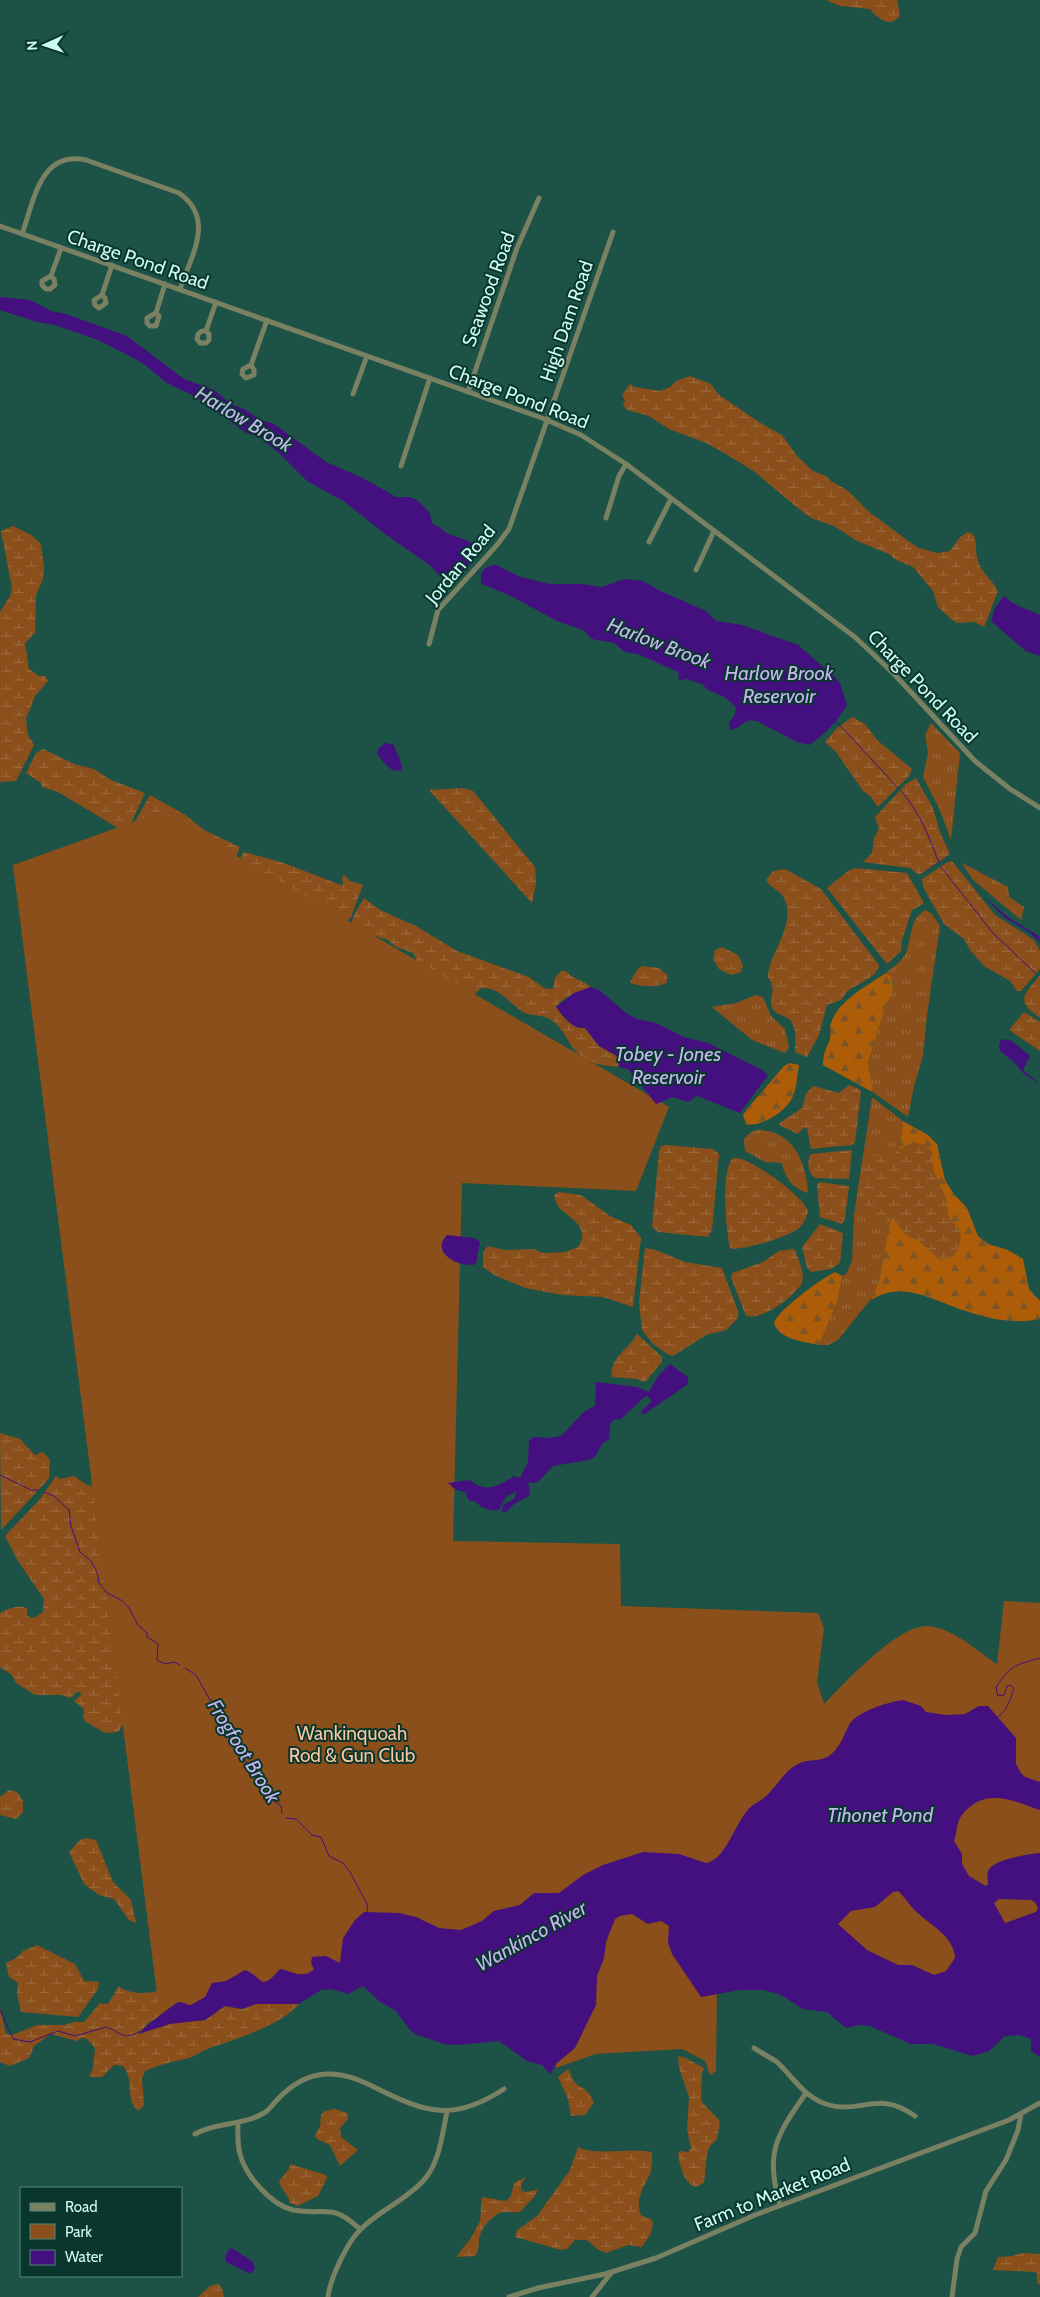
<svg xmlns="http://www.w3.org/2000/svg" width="1040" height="2297" viewBox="0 0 1040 2297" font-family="Cabin,sans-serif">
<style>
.grass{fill:url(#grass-tufts)}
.forest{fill:url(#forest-firs)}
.wetland{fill:url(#wetland-marsh)}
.green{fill:#8a4f1a}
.water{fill:#440f7f;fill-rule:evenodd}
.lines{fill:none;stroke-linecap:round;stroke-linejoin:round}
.stream{stroke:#440f7f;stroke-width:1}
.minor{stroke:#7a8062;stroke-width:5}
.labels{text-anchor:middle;stroke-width:4;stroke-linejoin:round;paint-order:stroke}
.street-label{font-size:19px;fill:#cffcf0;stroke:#09362d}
.park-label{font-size:19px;fill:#fac6a0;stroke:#09362d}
.water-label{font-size:20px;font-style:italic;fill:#c6b7ee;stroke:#09362d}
</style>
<defs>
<pattern id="grass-tufts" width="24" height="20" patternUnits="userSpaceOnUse" patternTransform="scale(1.25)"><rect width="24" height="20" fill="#8a4f1a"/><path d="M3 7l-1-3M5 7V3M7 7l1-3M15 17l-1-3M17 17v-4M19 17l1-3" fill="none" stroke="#99693c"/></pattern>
<pattern id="forest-firs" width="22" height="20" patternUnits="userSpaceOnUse" patternTransform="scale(1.25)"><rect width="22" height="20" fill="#ad5d08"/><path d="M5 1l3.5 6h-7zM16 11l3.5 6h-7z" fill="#7b5525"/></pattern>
<pattern id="wetland-marsh" width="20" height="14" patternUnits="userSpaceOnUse" patternTransform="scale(1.25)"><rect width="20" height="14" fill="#8a4f1a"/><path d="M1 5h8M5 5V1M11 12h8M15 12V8" fill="none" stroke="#99693c"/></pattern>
</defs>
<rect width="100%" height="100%" fill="#1d5247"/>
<!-- grass -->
<g class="grass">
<path d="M931 723 960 753 951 840 939 808 923 777 928 753 925 735Z"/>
<path d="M962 863 1008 887 1009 897 1024 907 1021 920 972 879Z"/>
<path d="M926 910 932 914 940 926 927 1015 923 1056 914 1086 908 1117 874 1093 868 1063 885 1008 893 990V981L886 973C893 967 902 961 906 953 912 938 909 918 926 910Z"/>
<path d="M756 995 763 997 771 1016 785 1029 789 1047 785 1053 752 1040 712 1007 736 1003Z"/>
<path d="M872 1097 903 1121 891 1217 879 1281 874 1295 838 1340 828 1345H819L837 1302 842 1276 846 1274 852 1261 854 1215Z"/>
<path d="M758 1130C793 1130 807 1163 808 1193 793 1189 784 1177 782 1163L765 1162 745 1151 744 1139 751 1132Z"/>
</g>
<!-- forest -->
<g class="forest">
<path d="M886 973 892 978 893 991 885 1008 868 1063 874 1093 823 1065C823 1054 826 1049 830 1039 831 1033 829 1028 831 1023 838 1001 868 985 886 973Z"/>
<path d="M790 1063 799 1065C797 1075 797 1087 793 1096 788 1110 761 1128 746 1124L743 1115 748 1108 784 1066Z"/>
<path d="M903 1121 928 1135 937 1144 945 1180 953 1193 967 1208 978 1236 988 1244 1008 1250 1023 1259 1029 1289 1040 1301V1319C1015 1324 993 1320 969 1312 936 1302 904 1279 871 1300L879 1281 891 1217Z"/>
<path d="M835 1272 842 1276 837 1302 819 1345C805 1342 778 1339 774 1323 777 1311 822 1278 835 1272Z"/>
</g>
<!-- wetland -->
<g class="wetland">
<path d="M826 0H897L900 15C891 29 878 19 870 9L840 6Z"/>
<path d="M690 376 711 384 718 394 759 422 782 435 797 456 813 471 826 476 831 481 847 490 868 511 911 543 919 548 937 553 950 551 960 537 968 532 972 533C978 541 975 548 977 557 979 571 992 579 998 591L984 627 974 622 957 623 951 619 938 607 933 591 913 567 896 560 889 554 857 541 834 526 811 518 794 505 755 472 726 454 706 443 669 429 649 416 627 410 623 405 625 400 622 395 630 384 635 387 660 391 670 387 676 381Z"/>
<path d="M13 526 31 535 41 544 44 568 43 579 36 595 35 633 25 643 29 669 39 676H45L48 681 35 696 26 719 28 735 34 745 16 781 0 782V612L10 596 12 588 1 531Z"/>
<path d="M852 717 865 724 877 740 912 769 909 776 878 807 871 797 863 791 836 752 825 742 836 729Z"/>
<path d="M43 749 74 764 94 769 111 780 145 793 128 830 123 831 58 792 42 787 41 783 26 773 36 753Z"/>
<path d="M916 778 933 808 940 832 950 854 919 875 910 868 863 862 872 853 874 839 879 828 875 817 907 783Z"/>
<path d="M463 788 473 791 535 867 536 883 532 903 429 790Z"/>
<path d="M150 795 187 816 204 830 240 847 234 862 133 825Z"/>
<path d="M244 852 281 862 341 885 343 884 342 877 344 875 350 881 363 885 351 917 347 921 237 863Z"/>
<path d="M952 861 995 915 1034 940 1040 951V969L1021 991H1017L1010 981 984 966 970 950 964 939 944 924 923 887 922 879 946 863Z"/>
<path d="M855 868 907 873 923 901V904L912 910 902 940 901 951 887 964 827 888 848 871Z"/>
<path d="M785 869 821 889 879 965C877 978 858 983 848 991 845 993 844 997 841 1000L827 1005 819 1035 807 1057 795 1052C795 1042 797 1029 791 1021 785 1014 775 1016 772 1007 768 995 778 993 768 977 769 952 797 925 784 898 780 889 770 889 766 880L773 871Z"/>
<path d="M364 898 380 910 416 926 457 951 529 977 544 988 553 989 555 978 561 971H566C574 981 582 979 591 987 580 992 563 996 556 1007 563 1016 572 1030 585 1028L599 1046 617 1056 619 1067C596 1065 582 1063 569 1042 564 1034 560 1026 553 1021 544 1014 532 1017 523 1012 508 1003 501 987 481 988L473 996 420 967 413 953 396 947 388 940 350 928 354 915Z"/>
<path d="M722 947 738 955 743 966 741 972 731 975 719 969 713 959 715 950Z"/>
<path d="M642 966 659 968 667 975V982C662 988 636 987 630 982L637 970Z"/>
<path d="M1040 975V1018C1014 999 1024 996 1040 975Z"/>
<path d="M1024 1012 1040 1022V1051L1009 1030Z"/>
<path d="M849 1085 859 1089 861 1092 855 1142 852 1145 811 1149 807 1128H804L797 1134 778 1124 802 1108 806 1094 813 1086 839 1093Z"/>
<path d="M912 1142 921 1144 929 1148 932 1153 933 1169 946 1198 949 1219C964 1229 963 1239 955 1255L946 1259 937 1257 919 1241 906 1235 889 1215 875 1216 869 1214 864 1203 865 1160 868 1157 891 1155Z"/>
<path d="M666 1145 713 1149 719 1154 712 1230 708 1237 658 1232 652 1227 659 1151 661 1146Z"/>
<path d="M852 1150 849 1179 815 1178C808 1173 806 1161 811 1154Z"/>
<path d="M736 1158C751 1158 806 1198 808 1212 806 1218 803 1225 798 1229 789 1236 741 1252 730 1248 726 1230 720 1171 733 1158Z"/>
<path d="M819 1182 849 1186 845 1218 842 1224 820 1217 817 1185Z"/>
<path d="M559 1192 581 1195 610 1216 631 1225 641 1238 633 1307 603 1297 562 1295 525 1288 494 1275 483 1267V1252L488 1246 505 1250 534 1249 543 1253 565 1252 578 1247C592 1225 567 1218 558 1206 556 1203 555 1198 554 1195Z"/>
<path d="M820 1224 843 1233 840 1263 831 1269 811 1272 807 1268 802 1247Z"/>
<path d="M645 1248 656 1250 685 1262 722 1268 738 1311V1318L726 1330 706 1335 673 1356 667 1354 652 1343 642 1330 639 1302Z"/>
<path d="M792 1249 795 1250C799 1261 806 1274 801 1285 791 1298 764 1320 746 1316L731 1278 732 1273 763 1262 779 1251Z"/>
<path d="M637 1334 662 1357V1362L645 1382 637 1379 612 1377C609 1358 629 1349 637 1334Z"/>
<path d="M0 1433 20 1439 35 1455 43 1452 50 1460 49 1478 46 1482 1 1530Z"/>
<path d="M56 1476 60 1479 74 1476 87 1485 95 1487 126 1721 118 1732 105 1733 86 1722 83 1717 84 1709 74 1701 81 1695 80 1692H77L70 1698 61 1695H35L16 1683 12 1675 0 1667V1613C9 1608 17 1605 27 1608V1615L31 1618 36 1617 43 1612 44 1599 18 1561 5 1536 39 1500Z"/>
<path d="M9 1790 17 1792 23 1801V1812L16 1819 0 1815V1797Z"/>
<path d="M86 1838 96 1840 113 1882 131 1900 136 1923 129 1920 114 1899 99 1895 84 1884 69 1852 80 1840Z"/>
<path d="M37 1945 75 1964 84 1981 99 1982 98 1989 78 2017 21 2012 17 1994 18 1983 9 1977 6 1963 16 1958 23 1951Z"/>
<path d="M119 1986C127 1994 148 1995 159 1990L161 2016 148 2023 139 2034 170 2023 205 2020 225 2006 242 2009 256 2004H299C280 2026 236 2039 210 2048 201 2051 194 2058 185 2059 172 2062 157 2065 145 2071L142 2079 144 2105 138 2111C124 2098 135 2080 123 2066L114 2065 102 2077H89L93 2068 95 2048 86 2038H82L77 2041 51 2034 34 2046 29 2058 10 2066 0 2062V2008L6 2034 12 2035 37 2025H64L74 2022H84L100 2003 108 2004Z"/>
<path d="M678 2056 686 2058 704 2068 702 2073 701 2101 720 2121 717 2139 710 2146 707 2153 704 2183 696 2187C683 2183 680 2165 678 2154L680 2151 688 2152 691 2148 687 2130 689 2097 679 2068Z"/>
<path d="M568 2069C571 2073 571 2077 574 2081 581 2091 587 2085 594 2103L585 2115 571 2116 568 2099 558 2077Z"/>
<path d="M335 2109 347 2113 348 2119 340 2128 341 2137 358 2150 340 2166 330 2145 317 2139 315 2135 320 2127 321 2115 324 2111Z"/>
<path d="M578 2147C592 2156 632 2148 652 2152 652 2159 653 2169 649 2176 643 2187 634 2204 642 2216L651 2219 653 2223 651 2233 642 2247 628 2245 606 2253 597 2249 587 2240H575L567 2249 561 2250 515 2237 517 2230 537 2216 570 2170Z"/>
<path d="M290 2164 326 2175 327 2178 318 2196 298 2206 290 2203C288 2194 281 2190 279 2181L289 2169Z"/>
<path d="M526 2177 521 2185 522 2191 527 2192 538 2189 535 2196 520 2212C514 2213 506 2211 500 2213 490 2217 479 2231 479 2241 478 2248 479 2252 475 2256L456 2257 471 2238 480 2221 482 2197 506 2201 511 2196 514 2183Z"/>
<path d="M1023 2253 1040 2254V2285L1037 2283V2274L1035 2272 993 2270 998 2257 1012 2256Z"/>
<path d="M218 2284 222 2288 224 2297H198L210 2286Z"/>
</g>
<!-- green -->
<path class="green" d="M161 812 669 1107 636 1191 462 1183 453 1541 620 1544 621 1606 818 1613 824 1628 817 1682 824 1704C845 1683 896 1626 927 1626 952 1627 977 1651 997 1664L1004 1601 1040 1603V1958L948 2043 759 1985 717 1987 716 2071 710 2075 705 2061 682 2049 596 2054 556 2068 548 2050 396 1964 163 2022 161 2025 13 865Z"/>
<!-- water -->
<g class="water">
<path d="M0 297 30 300 51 311 66 314 127 336 184 379 214 390 231 404 246 410 259 419 274 424 326 462 363 478 396 497H409L417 500 429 512 433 525C440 525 441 530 447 533 458 539 470 538 479 549L478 554 457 579 450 581 442 578 431 566 385 534 345 502 307 481 281 455 258 436 246 433 202 400 167 383 141 362 98 340 55 325 37 322 0 310Z"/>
<path d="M496 565 518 576 549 584H582L602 587 624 579 643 581 658 590 706 611 716 621 742 625 798 645 836 678 840 683 847 705C838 720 824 736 809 745L797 742 757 721C741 718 743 729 730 730L729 723 735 714 736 707 725 697 708 690 702 684 686 679 679 681 678 672 638 654 625 652 614 643 592 639 583 630 557 621 511 596 482 584C478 573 485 565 496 565Z"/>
<path d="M1004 596 1012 603 1040 615V656L1026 651 991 621 995 608Z"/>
<path d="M385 743 394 745C396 754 403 761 401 770 390 774 384 761 377 754L378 749Z"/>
<path d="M983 896 1009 918 1039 936 1040 942 1029 932 1005 918Z"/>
<path d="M591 987 599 990 626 1013 637 1019 656 1023 684 1037 708 1043 762 1070 768 1075 740 1113 697 1096 688 1102 673 1097 656 1104 628 1069 619 1067 617 1056 599 1046 585 1028C572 1029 563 1016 556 1007L574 993Z"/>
<path d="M1001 1039 1012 1041 1030 1056 1023 1070 1040 1084 1024 1074 1013 1061 1000 1051 999 1045Z"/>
<path d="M447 1235 474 1238 480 1242 476 1264C461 1269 429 1253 447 1235Z"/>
<path d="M670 1364 688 1377V1384L643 1415 641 1412 652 1401 647 1396 643 1398 621 1419 613 1420 610 1425 609 1439 602 1444 595 1457 588 1460 553 1466 538 1482 528 1483 530 1491 529 1496 514 1504 506 1512H502L503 1505 514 1499 517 1491 506 1497 499 1510C491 1512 479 1507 475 1501H469L465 1492 456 1490 448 1483 470 1480C484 1494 499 1486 514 1476L520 1478 528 1462 529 1440 534 1437 550 1438 561 1436 585 1411 595 1406 596 1382 637 1387 649 1392 658 1376Z"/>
<path d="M903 1700 921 1706 926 1712 946 1715 965 1714 979 1706H988L1016 1738V1764L1021 1773 1025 1777 1040 1782V1810C1012 1800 984 1787 962 1815 956 1822 957 1833 954 1841L962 1854V1864L969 1876 986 1886 988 1884C988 1879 986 1872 990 1868 998 1859 1028 1854 1040 1853V2057L1031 2051V2039L1020 2035 1005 2036 989 2051 973 2056 933 2044H911L870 2026 859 2025 846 2028 827 2012 803 2009 781 1995 764 1990H740L701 1997 672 1954 668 1943 669 1926 661 1921 648 1924 632 1914 620 1916 615 1919 606 1942 604 1958 597 1976 596 2005 575 2048 557 2063 550 2074 542 2065 527 2061 499 2041 457 2045 444 2044 415 2034 409 2029 396 2011 379 2001 363 1986 348 1994 331 1989 321 1990 299 2004H256L242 2009 225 2006 205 2020 170 2024 138 2034C141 2030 176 2002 179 2002 184 2002 186 2005 191 2005L205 1997 212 1983 226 1981 245 1970C264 1977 259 1993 280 1969 292 1971 303 1980 314 1969L311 1963 312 1957 326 1956 340 1963 343 1938 355 1920 364 1912 399 1913 416 1917 439 1928 461 1930 482 1921 494 1911 520 1905 534 1893H559L583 1875 603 1865 643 1852 679 1854 706 1863 710 1862C727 1854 734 1827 747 1811 751 1805 759 1802 765 1797 777 1787 784 1770 800 1763 809 1759 820 1762 829 1756 840 1748 843 1737 849 1725 856 1712 888 1702 903 1700ZM898 1891C906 1898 911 1908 919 1914 933 1927 954 1937 955 1958L946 1971 934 1975 912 1965H898L867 1950 838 1924 851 1911 875 1907 893 1892ZM999 1899 1032 1900 1036 1904 1038 1908 1036 1912 1005 1923 994 1903Z"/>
<path d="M232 2248 253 2262 255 2268 251 2274 226 2262 225 2258 229 2249Z"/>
</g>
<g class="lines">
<!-- stream -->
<g class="stream">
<path d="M477 572 483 575"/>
<path d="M835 720 898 788"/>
<path d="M901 791C921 814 928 835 939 863"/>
<path d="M941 867 993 933 1036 974"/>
<path d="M0 1475 31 1490H38"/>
<path d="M44 1492 54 1496 69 1510 71 1526 80 1552 91 1561 97 1572 99 1583 107 1593 121 1600 129 1608 138 1625 147 1633V1637L158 1644 157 1660 165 1664 174 1662 180 1665"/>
<path d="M185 1668 196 1675 210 1700 216 1704 230 1726 241 1754 252 1771 270 1787 274 1801 281 1806 282 1813"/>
<path d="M997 1718C1008 1709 1010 1700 1014 1688L1010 1685 1007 1686 1004 1695 998 1696 996 1687C1011 1665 1015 1665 1040 1658"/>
<path d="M286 1818 296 1819 312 1835 321 1837 329 1856 343 1863 350 1872 367 1904 368 1913"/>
<path d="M0 2010 13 2039 30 2042 58 2031 75 2036 106 2027C121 2032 124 2042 140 2031"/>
</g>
<!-- minor -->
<g class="minor">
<path d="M0 226 542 418 581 435 626 464 856 638 894 674 975 761 1010 789 1040 808"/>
<path d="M22 234C34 201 40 150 86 160L179 193C216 219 191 256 180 289"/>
<path d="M51 276 54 279 55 285 50 289H46L42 285V281L51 276 61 248"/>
<path d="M102 295 105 298 106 303 99 308 95 305 94 300 102 295 112 265"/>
<path d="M156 313 147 318V323L150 326H156L159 316 156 313 165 284"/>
<path d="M206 331 209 334V340L206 343H200L197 339 198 334 202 331H206L216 302"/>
<path d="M251 365 243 369 242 374 246 378 254 375V370L251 365 267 320"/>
<path d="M468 392 517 248 539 198"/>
<path d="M353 394 367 356"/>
<path d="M401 466 430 378"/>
<path d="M606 518 619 476 626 464"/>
<path d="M649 542 671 499"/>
<path d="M696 570 714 531"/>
<path d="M429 644 438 610 497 545 509 529 613 232"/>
<path d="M754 2048C761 2053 770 2057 777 2062 792 2076 803 2095 823 2103 860 2117 877 2088 915 2116"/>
<path d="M238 2123C238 2133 237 2144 240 2154 245 2175 271 2205 293 2210 327 2216 330 2202 360 2229"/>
<path d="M195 2134C216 2122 242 2126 264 2113 269 2110 273 2104 277 2100 290 2086 306 2075 326 2074 344 2073 360 2080 376 2088 426 2113 454 2122 504 2089"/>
<path d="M780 2205C765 2152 776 2136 806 2093"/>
<path d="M328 2297C330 2279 347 2242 361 2229 380 2210 406 2200 424 2180 440 2162 442 2134 447 2112"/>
<path d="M509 2297 538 2288 605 2274 656 2258 755 2215 1009 2120 1040 2103"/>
<path d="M592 2297 612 2272"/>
<path d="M952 2297 957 2259 961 2247 975 2233 986 2191 1006 2160 1018 2130 1021 2114"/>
</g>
</g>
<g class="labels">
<!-- street labels -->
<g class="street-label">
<text transform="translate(138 259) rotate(19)" y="7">Charge Pond Road</text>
<text transform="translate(488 289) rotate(-70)" y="7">Seawood Road</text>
<text transform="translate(566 321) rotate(-71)" y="7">High Dam Road</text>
<text transform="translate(519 396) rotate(21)" y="7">Charge Pond Road</text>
<text transform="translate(460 564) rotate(-50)" y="7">Jordan Road</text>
<text transform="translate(923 686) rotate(46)" y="7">Charge Pond Road</text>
<text transform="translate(772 2194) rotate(-22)" y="7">Farm to Market Road</text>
</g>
<!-- park labels -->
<g class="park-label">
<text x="352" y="1740">Wankinquoah<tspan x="352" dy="22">Rod &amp; Gun Club</tspan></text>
</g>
<!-- water labels -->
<g class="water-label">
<text transform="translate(244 419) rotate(31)" y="7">Harlow Brook</text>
<text transform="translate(659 643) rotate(21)" y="7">Harlow Brook</text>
<text x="779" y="680">Harlow Brook<tspan x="779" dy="23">Reservoir</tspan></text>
<text x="668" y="1061">Tobey - Jones<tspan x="668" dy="23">Reservoir</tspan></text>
<text transform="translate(244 1751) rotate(58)" y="7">Frogfoot Brook</text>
<text x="880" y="1822">Tihonet Pond</text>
<text transform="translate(531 1936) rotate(-29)" y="7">Wankinco River</text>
</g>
</g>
<!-- legend -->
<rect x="20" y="2187" width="162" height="90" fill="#09362d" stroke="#58857b"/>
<rect x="30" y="2203" width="25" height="8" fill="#7a8062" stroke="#58857b"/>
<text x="65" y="2212" font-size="15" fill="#cffcf0">Road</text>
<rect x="30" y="2224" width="25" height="15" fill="#8a4f1a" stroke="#58857b"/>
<text x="65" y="2237" font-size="15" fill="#cffcf0">Park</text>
<rect x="30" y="2250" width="25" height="15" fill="#440f7f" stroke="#58857b"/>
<text x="65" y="2262" font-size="15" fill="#cffcf0">Water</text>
<!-- north arrow -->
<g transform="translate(45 45) rotate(267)" stroke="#09362d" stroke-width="4" paint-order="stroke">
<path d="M0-4L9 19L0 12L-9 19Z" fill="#cffcf0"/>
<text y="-8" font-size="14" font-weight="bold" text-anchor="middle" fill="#cffcf0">N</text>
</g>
</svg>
